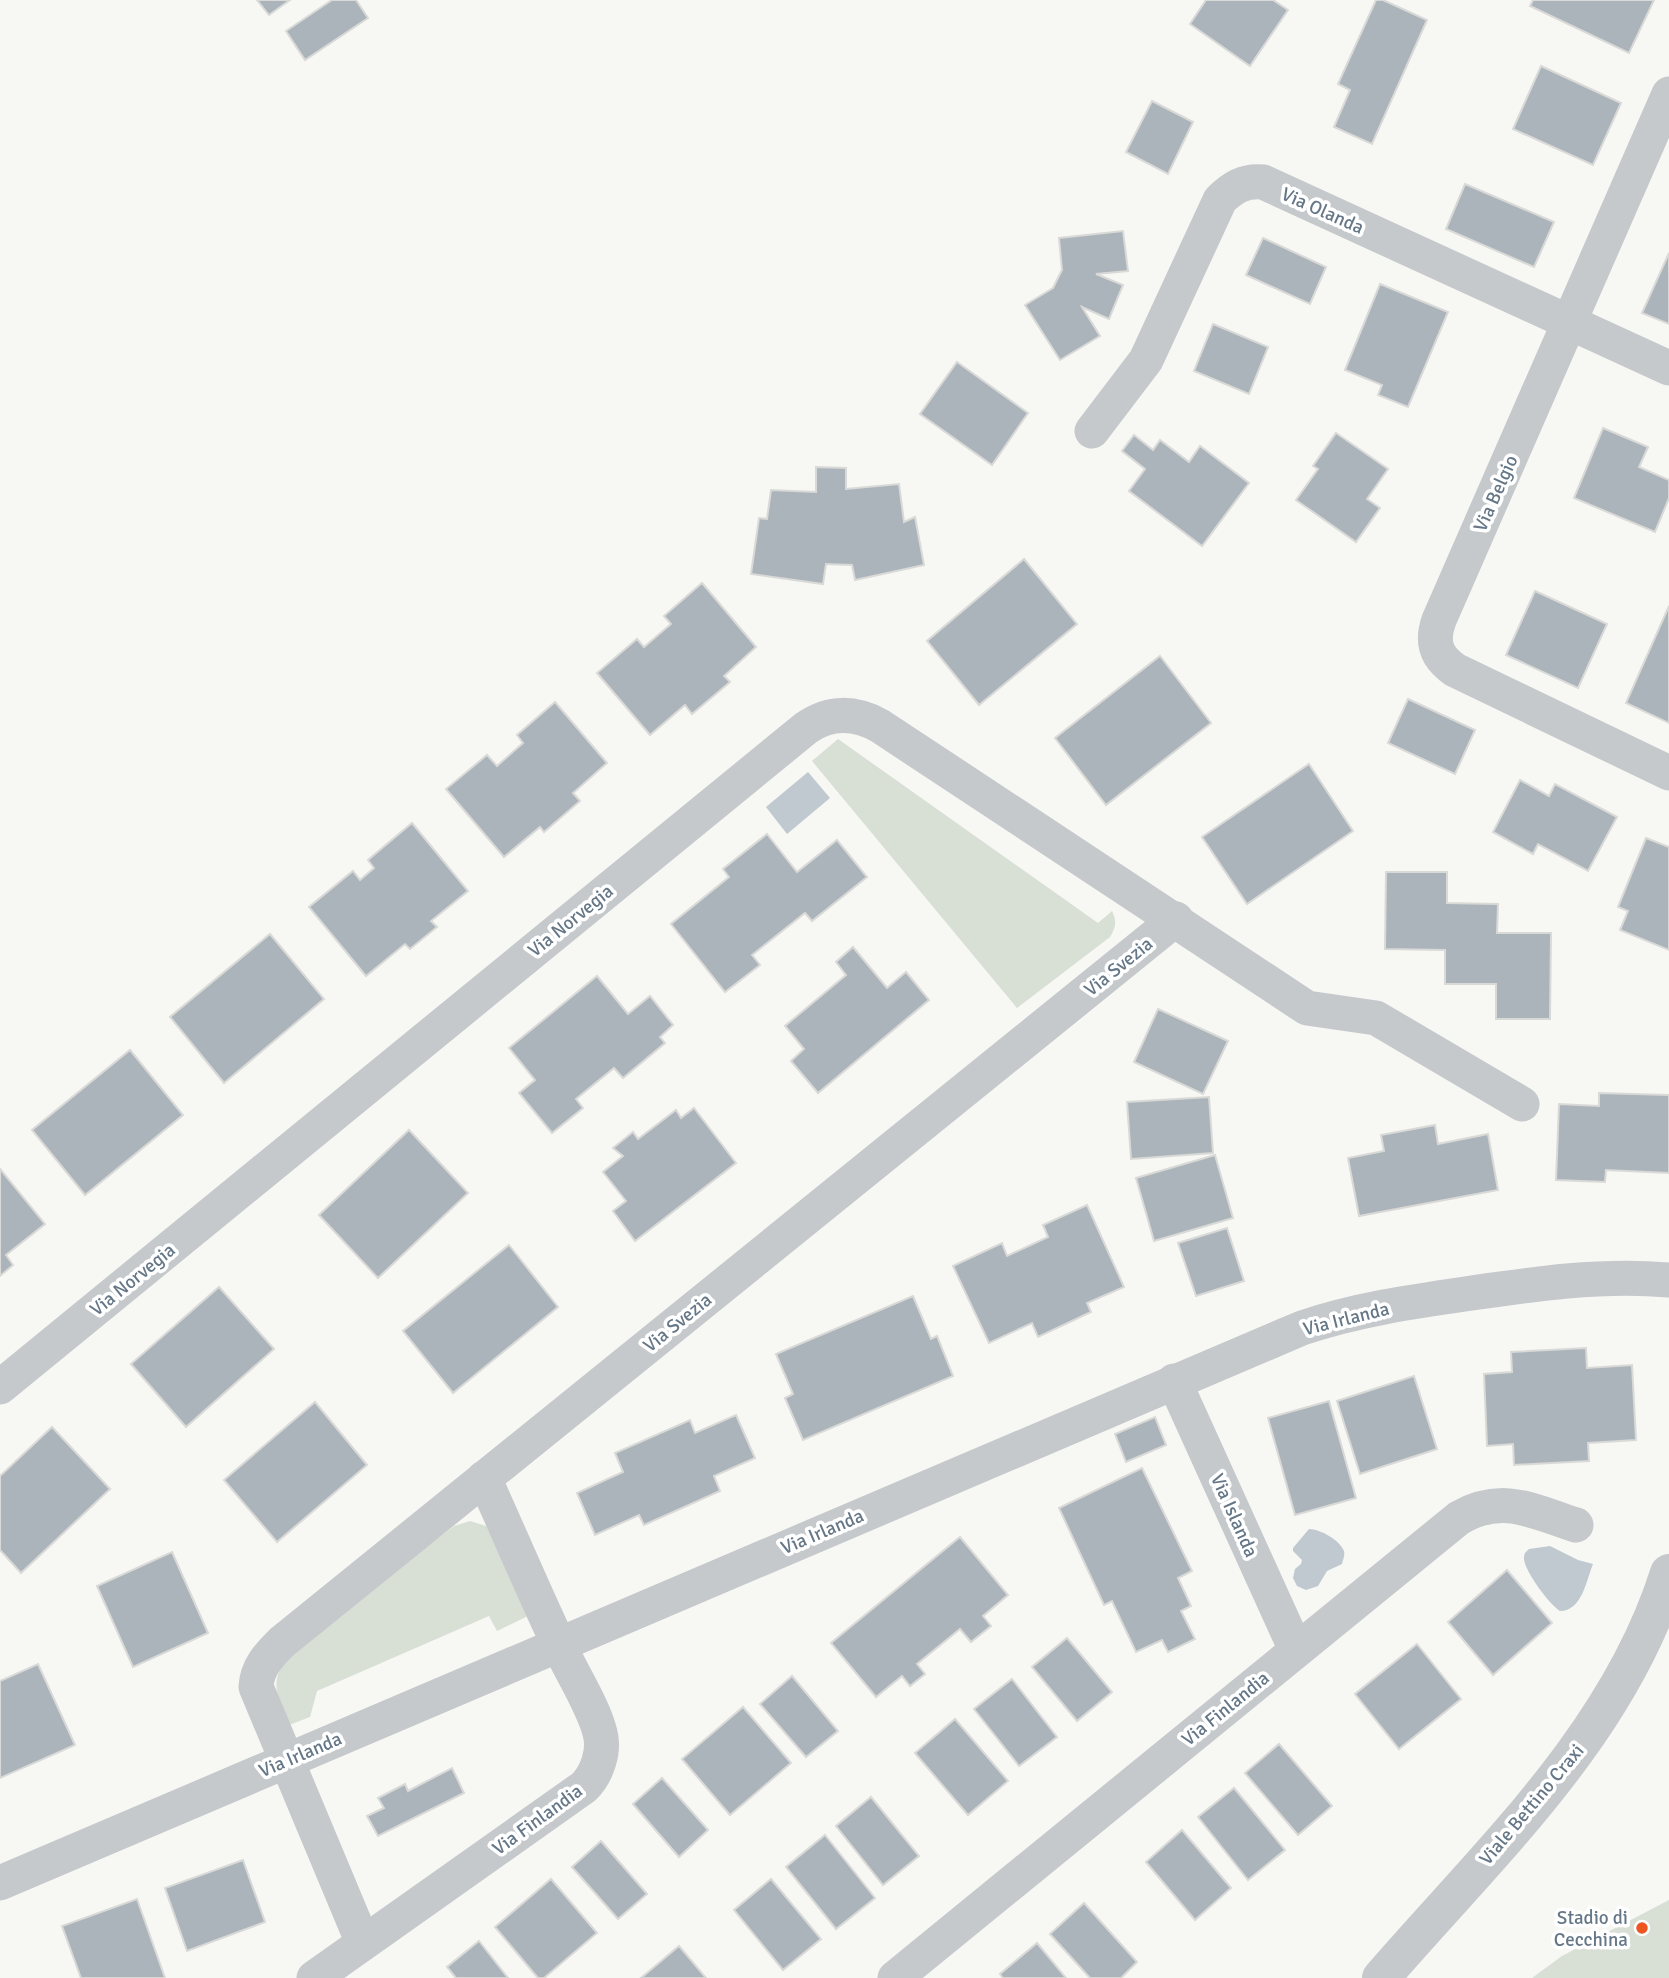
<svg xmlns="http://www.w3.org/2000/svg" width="1669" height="1978" viewBox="0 0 1669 1978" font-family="Signika,sans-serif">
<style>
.green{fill:#d8dfd5}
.water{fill:#bfc9cf}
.building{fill:#abb4ba;stroke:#d9d9d7;stroke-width:2}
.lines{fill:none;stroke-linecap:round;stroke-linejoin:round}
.minor{stroke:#c5c9cc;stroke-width:35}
.tertiary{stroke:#c5c9cc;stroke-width:38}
.poi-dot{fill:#eb5621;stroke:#fff;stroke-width:2.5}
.labels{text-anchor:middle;stroke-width:7;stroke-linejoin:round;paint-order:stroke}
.street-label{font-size:19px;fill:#657787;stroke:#fff}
.poi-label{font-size:19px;fill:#657787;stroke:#fff;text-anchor:end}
</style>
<rect width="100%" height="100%" fill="#f7f7f4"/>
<!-- green -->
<g class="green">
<path d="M838 739 1098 923 1112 911C1117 922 1116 927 1110 937L1017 1008 812 761Z"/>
<path d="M470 1521 486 1526 492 1534 530 1615 497 1631 489 1616 317 1691 310 1717 289 1725C275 1690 269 1683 291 1650L454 1526Z"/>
<path d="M1669 1900V1978H1532L1562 1956Z"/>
</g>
<!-- water -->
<g class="water">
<path d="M808 772 830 798 787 834 766 807Z"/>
<path d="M1309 1529C1320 1529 1340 1540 1344 1551 1345 1555 1343 1560 1342 1564L1327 1571 1318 1586 1306 1590 1297 1586 1293 1578 1295 1569 1301 1564 1302 1560 1293 1551V1548Z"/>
<path d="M1550 1546 1578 1560 1593 1564C1586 1581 1582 1611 1560 1611 1550 1605 1525 1572 1524 1559 1524 1553 1525 1553 1529 1549Z"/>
</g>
<!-- building -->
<g class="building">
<path d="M257 0H290L269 15Z"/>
<path d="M332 0H356L368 18 305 60 286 31Z"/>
<path d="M1206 0H1273L1288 10 1250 66 1190 24Z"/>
<path d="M1376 0H1383L1427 20 1372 144 1334 127 1350 90 1338 84Z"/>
<path d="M1533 0H1654L1629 53 1530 6Z"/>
<path d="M1541 66 1621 103 1593 165 1513 129Z"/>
<path d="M1152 101 1193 122 1168 174 1126 152Z"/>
<path d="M1465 184 1554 222 1534 267 1446 229Z"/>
<path d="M1123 231 1128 271 1096 274 1123 285 1109 319 1082 307 1100 336 1060 360 1025 305 1053 288 1062 270 1059 238Z"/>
<path d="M1263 238 1326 267 1310 304 1246 275Z"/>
<path d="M1669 253V324L1642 313Z"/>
<path d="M1380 284 1448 312 1408 407 1378 395 1382 385 1345 370Z"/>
<path d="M1213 324 1268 347 1249 394 1194 371Z"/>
<path d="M957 362 1028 413 992 465 920 414Z"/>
<path d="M1603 428 1648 447 1639 467 1669 480V498L1655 532 1574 498Z"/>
<path d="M1336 433 1388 469 1367 499 1380 508 1356 542 1296 500 1318 469 1313 466Z"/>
<path d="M1134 435 1153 450 1160 440 1189 462 1200 446 1249 483 1202 546 1129 491 1145 469 1122 451Z"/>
<path d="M816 467 846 468V489L899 484 904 522 915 517 924 565 855 580 852 565 826 564 823 584 751 574 759 518 767 519 771 490 816 492Z"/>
<path d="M1024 559 1077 624 979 705 927 641Z"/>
<path d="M702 583 756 647 724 676 730 682 692 714 685 705 650 735 597 673 637 639 644 647 671 624 664 616Z"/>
<path d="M1535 591 1607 624 1578 688 1506 655Z"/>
<path d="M1669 606V723L1626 703Z"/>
<path d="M1160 656 1211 723 1106 805 1055 738Z"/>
<path d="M1408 699 1475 730 1455 774 1388 743Z"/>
<path d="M555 702 607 763 573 793 580 801 544 832 540 827 504 857 446 789 487 755 497 766 523 743 517 735Z"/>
<path d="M1309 764 1353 831 1247 904 1202 837Z"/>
<path d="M1520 780 1549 796 1555 784 1617 817 1588 871 1538 844 1533 854 1493 832Z"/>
<path d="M412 823 468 891 431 921 437 927 410 949 405 944 366 976 309 907 353 871 360 880 374 868 368 860Z"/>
<path d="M767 834 797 872 837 840 867 877 812 921 805 913 752 955 760 965 725 992 671 924 729 877 723 869Z"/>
<path d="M1646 838 1669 847V950L1620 930 1628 911 1618 907Z"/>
<path d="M1386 872H1447V903L1498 904 1497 933H1551L1550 1019H1496V984H1445V950L1385 949Z"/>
<path d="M270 934 324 999 224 1083 170 1017Z"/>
<path d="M853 947 887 988 906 972 929 1000 818 1093 791 1061 804 1049 785 1026 846 975 836 962Z"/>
<path d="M597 976 628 1014 650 996 673 1025 660 1037 665 1043 623 1078 614 1068 576 1099 583 1108 552 1133 519 1093 535 1080 509 1048Z"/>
<path d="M1158 1009 1228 1041 1203 1094 1134 1062Z"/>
<path d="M130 1050 183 1115 85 1195 32 1130Z"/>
<path d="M1599 1093 1669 1095V1173L1606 1170 1605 1182 1556 1180 1559 1104 1599 1106Z"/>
<path d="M1209 1097 1213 1153 1131 1159 1127 1102Z"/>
<path d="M694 1108 736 1163 635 1241 613 1211 626 1201 603 1172 623 1156 613 1148 633 1132 638 1139 676 1110 681 1118Z"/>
<path d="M1435 1125 1438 1144 1488 1134 1498 1190 1359 1216 1348 1158 1384 1151 1381 1135Z"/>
<path d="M409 1130 468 1193 378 1278 319 1215Z"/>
<path d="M1215 1155 1233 1218 1154 1241 1136 1178Z"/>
<path d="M0 1169 45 1224 6 1255 13 1265 0 1276Z"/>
<path d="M1087 1205 1124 1287 1087 1303 1091 1312 1038 1337 1032 1323 989 1343 953 1266 1002 1243 1007 1256 1048 1237 1043 1225Z"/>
<path d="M1227 1228 1244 1281 1196 1296 1178 1243Z"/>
<path d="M509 1245 558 1307 453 1393 403 1331Z"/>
<path d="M219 1287 274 1349 186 1427 131 1364Z"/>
<path d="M913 1296 931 1339 937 1336 953 1376 803 1440 785 1398 793 1394 776 1354Z"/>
<path d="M1586 1348 1587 1368 1632 1365 1636 1440 1588 1443 1589 1461 1514 1465 1513 1444 1487 1446 1484 1374 1512 1372 1511 1352Z"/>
<path d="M1414 1376 1437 1449 1360 1474 1337 1401Z"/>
<path d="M1329 1401 1356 1498 1295 1515 1268 1418Z"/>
<path d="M315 1402 367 1465 277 1542 224 1480Z"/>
<path d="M736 1415 755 1458 714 1476 720 1491 644 1525 639 1515 595 1535 577 1493 623 1472 615 1453 690 1420 695 1433Z"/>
<path d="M1155 1417 1166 1445 1126 1462 1115 1434Z"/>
<path d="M52 1427 110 1489 21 1573 0 1550V1476Z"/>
<path d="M1142 1468 1192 1571 1178 1578 1191 1606 1181 1611 1195 1639 1168 1652 1162 1640 1136 1652 1112 1601 1104 1605 1059 1508Z"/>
<path d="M960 1537 1008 1595 983 1616 991 1626 971 1642 960 1629 917 1664 925 1674 910 1686 902 1676 876 1697 831 1643Z"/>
<path d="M172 1552 208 1633 133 1667 97 1586Z"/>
<path d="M1507 1570 1552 1623 1493 1675 1448 1622Z"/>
<path d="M1067 1638 1112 1692 1077 1721 1032 1667Z"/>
<path d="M1417 1644 1461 1699 1399 1749 1355 1694Z"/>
<path d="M38 1664 75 1745 0 1778V1681Z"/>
<path d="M792 1676 838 1731 806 1757 760 1704Z"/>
<path d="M1012 1679 1057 1737 1019 1766 974 1709Z"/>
<path d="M743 1707 791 1763 730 1815 682 1759Z"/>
<path d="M955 1719 1008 1781 968 1815 915 1753Z"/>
<path d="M1279 1744 1332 1806 1298 1835 1245 1773Z"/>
<path d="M452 1768 464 1793 378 1836 367 1816 384 1808 378 1798 405 1784 408 1791Z"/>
<path d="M662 1778 708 1830 679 1857 633 1804Z"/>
<path d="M1234 1788 1285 1850 1248 1880 1198 1817Z"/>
<path d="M871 1797 919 1856 883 1885 836 1826Z"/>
<path d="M1182 1830 1231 1888 1195 1920 1146 1862Z"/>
<path d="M825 1835 875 1898 836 1929 786 1867Z"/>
<path d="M601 1841 647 1894 618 1919 572 1867Z"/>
<path d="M243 1860 265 1922 187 1951 165 1888Z"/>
<path d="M551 1879 597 1933 544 1978H538L495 1927Z"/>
<path d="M771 1879 821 1939 783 1970 734 1910Z"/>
<path d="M137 1899 165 1978H81L62 1926Z"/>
<path d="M1084 1903 1137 1962 1121 1978H1090L1050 1934Z"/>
<path d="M479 1941 508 1978H456L447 1967Z"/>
<path d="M1037 1943 1066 1978H1003L1000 1974Z"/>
<path d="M679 1946 706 1978H641Z"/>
</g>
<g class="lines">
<!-- minor -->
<g class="minor">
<path d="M1669 94 1439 620C1431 642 1436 657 1455 670L1669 773"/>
<path d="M1092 431 1146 360 1220 200C1232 188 1244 180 1263 182L1669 368"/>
<path d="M1174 1381 1296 1650"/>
<path d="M0 1387 806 728C830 711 855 712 880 726L1307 1008 1376 1018 1522 1104"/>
<path d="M0 1883 1302 1328C1355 1310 1410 1302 1465 1294 1533 1284 1601 1274 1669 1280"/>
<path d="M363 1943 256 1687C257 1667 269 1655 282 1642L1176 919"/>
<path d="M314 1978 584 1787C597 1774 605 1751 600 1733 594 1707 570 1670 559 1645 533 1590 509 1533 484 1478"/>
<path d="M895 1978 1459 1518C1502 1493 1533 1511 1576 1525"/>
</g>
<!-- tertiary -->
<path class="tertiary" d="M1381 1978C1489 1853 1618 1735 1669 1573"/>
</g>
<!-- markers -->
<circle class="poi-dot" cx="1642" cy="1928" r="7"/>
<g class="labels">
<!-- street labels -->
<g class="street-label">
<text transform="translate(1323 210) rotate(24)" y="7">Via Olanda</text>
<text transform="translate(1495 493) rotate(-66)" y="7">Via Belgio</text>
<text transform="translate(570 920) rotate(-39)" y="7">Via Norvegia</text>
<text transform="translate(1118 966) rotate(-39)" y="7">Via Svezia</text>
<text transform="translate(132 1279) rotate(-39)" y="7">Via Norvegia</text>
<text transform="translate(1346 1318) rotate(-14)" y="7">Via Irlanda</text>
<text transform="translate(677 1322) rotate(-39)" y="7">Via Svezia</text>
<text transform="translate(1235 1515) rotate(66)" y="7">Via Islanda</text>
<text transform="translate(822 1531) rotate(-23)" y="7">Via Irlanda</text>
<text transform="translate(1225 1708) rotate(-39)" y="7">Via Finlandia</text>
<text transform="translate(300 1754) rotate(-23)" y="7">Via Irlanda</text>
<text transform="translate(1531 1804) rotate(-50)" y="7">Viale Bettino Craxi</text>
<text transform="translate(537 1819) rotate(-36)" y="7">Via Finlandia</text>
</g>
<!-- poi labels -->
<g class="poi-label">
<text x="1628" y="1924">Stadio di<tspan x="1628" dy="22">Cecchina</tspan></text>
</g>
</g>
</svg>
